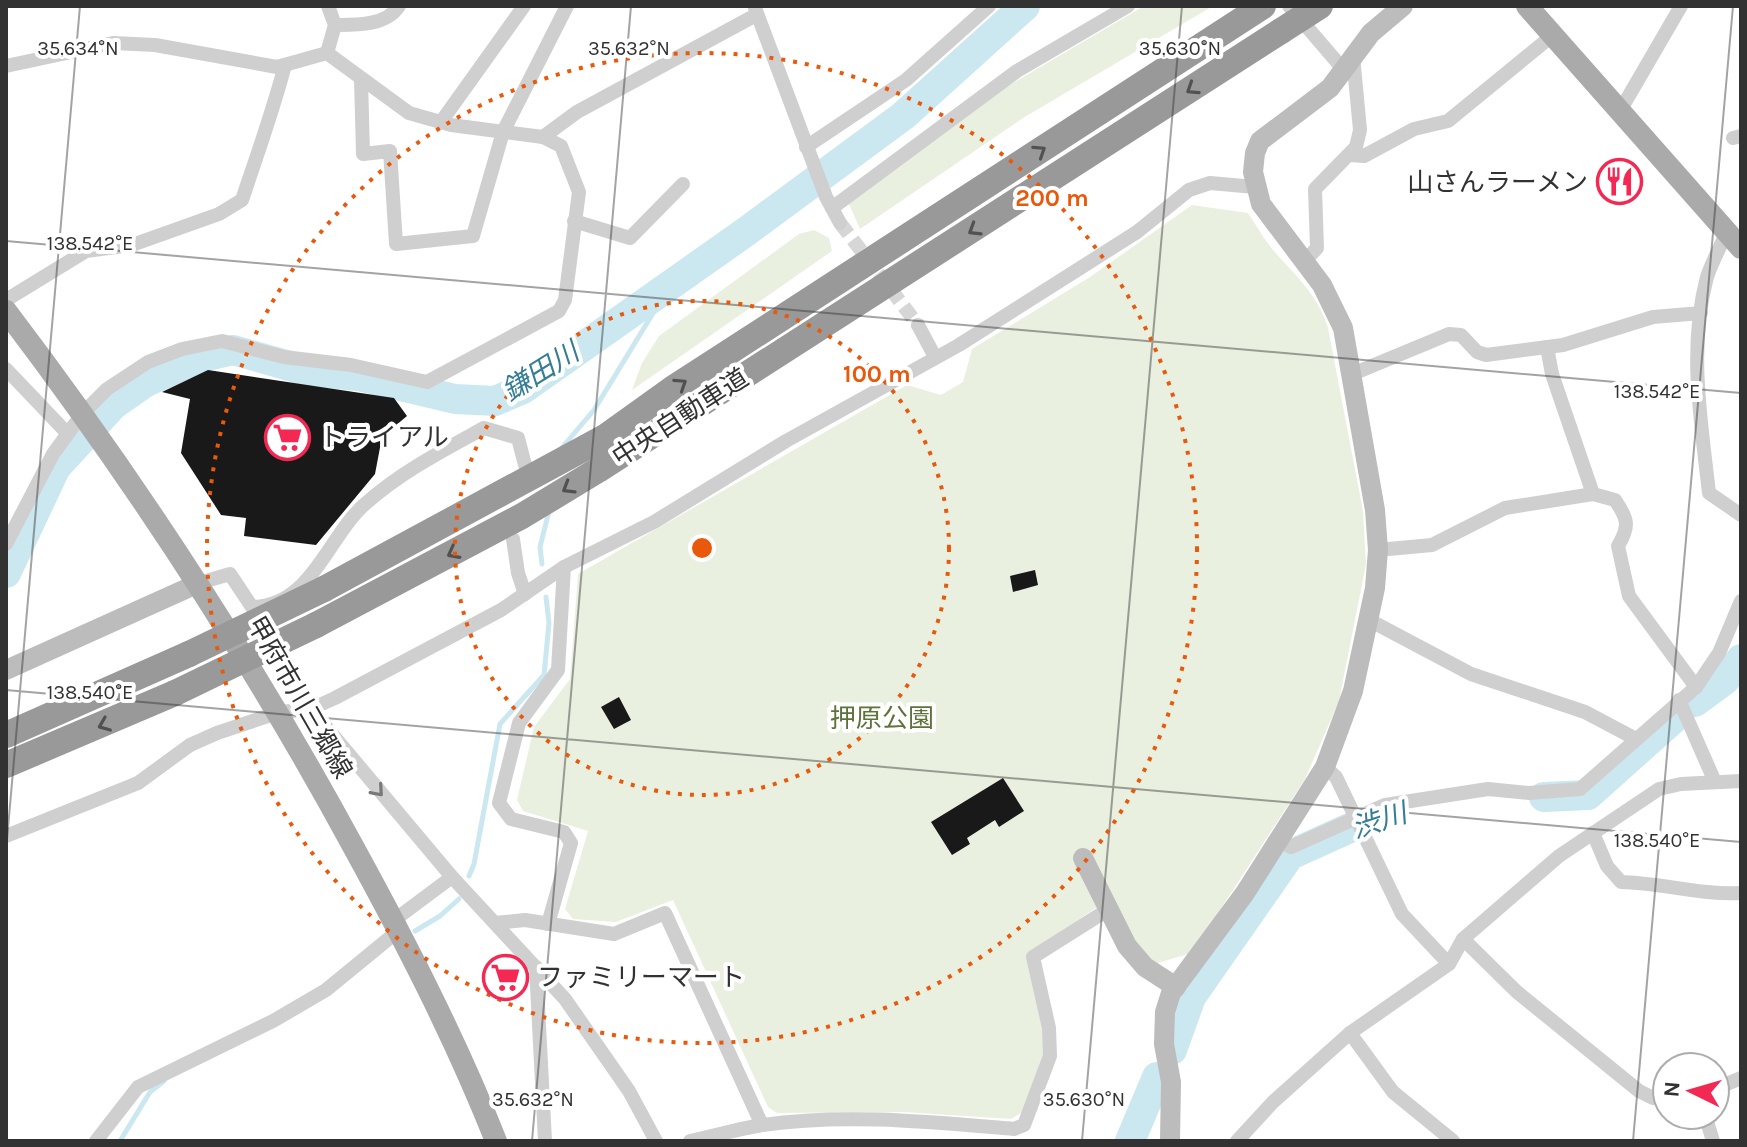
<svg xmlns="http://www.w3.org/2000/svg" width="1747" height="1147" viewBox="0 0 1747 1147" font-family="Karla,'Noto Sans JP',sans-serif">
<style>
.green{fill:#eaf0e0}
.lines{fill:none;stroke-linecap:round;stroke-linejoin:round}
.stream{stroke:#cbe7f0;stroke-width:5}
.river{stroke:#cbe7f0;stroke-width:30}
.building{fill:#191919}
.street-tunnel{stroke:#d6d6d6;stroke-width:14;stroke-dasharray:14 7;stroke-linecap:butt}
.street{stroke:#cfcfcf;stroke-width:14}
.secondary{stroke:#bcbcbc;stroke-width:20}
.primary{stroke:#aaa;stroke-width:22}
.highway{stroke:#999;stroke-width:26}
.highway-bridge{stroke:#999;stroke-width:26}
.oneway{stroke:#515151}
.oneway2{stroke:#797979}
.ticks{fill:none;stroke:#323232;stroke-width:2;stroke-opacity:0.45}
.ring{fill:none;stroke:#e8590c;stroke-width:4;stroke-dasharray:4 8}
.labels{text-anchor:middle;stroke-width:8;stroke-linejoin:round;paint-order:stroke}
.poi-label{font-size:26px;fill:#323232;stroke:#fff;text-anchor:start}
.street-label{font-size:26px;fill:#323232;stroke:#fff}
.park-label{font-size:26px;fill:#5d733a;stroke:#fff}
.water-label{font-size:28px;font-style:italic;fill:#357d96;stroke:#fff}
.ticks-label{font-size:20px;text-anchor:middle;fill:#323232;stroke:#fff;stroke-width:8;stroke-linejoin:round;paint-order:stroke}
.centre{fill:#e8590c;stroke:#fff;stroke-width:4}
.ring-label{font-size:24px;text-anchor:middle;font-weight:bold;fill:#e8590c;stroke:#fff;stroke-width:8;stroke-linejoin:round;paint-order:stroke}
</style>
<rect width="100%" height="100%" fill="#fff"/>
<!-- green -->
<g class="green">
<path d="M1144 6H1213L1023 118 860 229 849 204 979 103Z"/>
<path d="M1192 205 1248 213C1256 225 1264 239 1273 250 1296 276 1318 295 1328 328L1363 511 1366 564 1339 701 1305 779 1192 953 1154 964 1136 951 1112 897 1028 954 1046 1036 1047 1058 1021 1113 1011 1119 903 1112 777 1113 768 1107 673 900 616 922 573 919 565 909 588 831 523 811 517 800 534 727 570 679 578 574 907 385 941 395 963 382 972 349 1090 277Z"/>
<path d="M814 230 829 238 832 251 632 390 642 363 659 336 799 234Z"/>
</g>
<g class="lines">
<!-- stream -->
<g class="stream">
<path d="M560 450 594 410 669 287"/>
<path d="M542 564 540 547 549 511"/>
<path d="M469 876 474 864 500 724 544 675 549 623 546 597"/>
<path d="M415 931 440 916 459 899"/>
<path d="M120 1141 150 1092 164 1081"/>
</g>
<!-- river -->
<g class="river">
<path d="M6 573 56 467 113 405 146 382 202 357 233 350 307 371 358 376 455 399 495 401 523 389 747 231 903 116 1025 6"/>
<path d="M1695 702 1725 680 1741 659"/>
<path d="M1544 797 1588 795 1672 720"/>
<path d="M1172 1050 1191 997 1290 855 1363 822"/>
<path d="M1130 1141 1157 1077"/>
</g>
</g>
<!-- building -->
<g class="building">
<path d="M208 370 394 398 407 416 382 437 375 474 316 545 244 536 246 518 221 515 181 453 190 399 162 392Z"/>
<path d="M1035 570 1038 585 1013 592 1010 576Z"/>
<path d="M619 697 631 720 614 729 601 707Z"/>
<path d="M1003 778 1024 811 999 827 995 820 967 838 970 844 952 855 931 822Z"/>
</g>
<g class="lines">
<!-- street-tunnel -->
<path class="street-tunnel" d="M840 223 918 325"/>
<!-- street -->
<g class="street">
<path d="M1289 6 1343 69"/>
<path d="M755 8 826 197 840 223"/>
<path d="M335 25C356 25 386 26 399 6"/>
<path d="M327 53 335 25 328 6"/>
<path d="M6 66 113 43 155 45 277 67 327 53 409 113 451 125 543 137 577 112 756 15"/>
<path d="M361 79 363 154 390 151 396 244 473 236 503 132 567 6"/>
<path d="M1620 111 1681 6"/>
<path d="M441 122 524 6"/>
<path d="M1733 138 1741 136"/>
<path d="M806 147 906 80 989 6"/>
<path d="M1349 155 1364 156 1414 129 1448 121 1553 35"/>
<path d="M832 208 1017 71 1128 6"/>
<path d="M574 221 630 238 683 184"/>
<path d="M1727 232C1720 247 1712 262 1707 277 1688 348 1701 421 1709 493L1741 515"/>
<path d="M1304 262 1317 248 1315 189 1356 147 1360 130 1353 56"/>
<path d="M6 300 86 251 132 245 219 214 242 200C257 155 273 111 285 65"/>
<path d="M918 325 935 357"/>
<path d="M1547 347 1552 374 1593 494"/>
<path d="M6 369 67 433"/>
<path d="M1350 375 1449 334 1461 335 1477 352 1486 355 1563 345 1653 317 1701 313"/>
<path d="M513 539 518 573 525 594"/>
<path d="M6 544 53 454 83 413 107 389 148 362 182 349 222 341 284 357 351 365 427 382 559 311 565 300 579 192 561 146 543 137"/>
<path d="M1378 550 1432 545 1505 508 1593 494 1615 500C1628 519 1630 526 1618 546L1629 596 1696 687"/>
<path d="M199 583 230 574 252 607C311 607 328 536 365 504 401 472 442 451 484 428L518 438 525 465"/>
<path d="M1369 620 1471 674 1585 712 1634 738"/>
<path d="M1679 700 1715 782"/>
<path d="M311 709 452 877 565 999 629 1091 656 1141"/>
<path d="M1325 767 1336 777 1402 914 1449 964"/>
<path d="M1593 833 1607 866 1621 882C1662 883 1700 895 1741 893"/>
<path d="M6 836 138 783 190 745 217 733 280 712 311 709 335 698 501 610 564 567 654 522 786 441 959 345 1137 232 1189 190 1210 183 1255 187"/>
<path d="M1280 841 1291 847 1385 805 1488 789 1529 793 1580 789 1696 687 1719 653 1741 601"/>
<path d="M393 921 452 877"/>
<path d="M495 923 525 920 614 934 665 913 762 1125"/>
<path d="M548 924 571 843 564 832 511 819 499 803 519 723 558 670 564 567"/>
<path d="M1463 939 1517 992 1639 1091 1653 1098 1667 1096"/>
<path d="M536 967 545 1141"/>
<path d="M1350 1033 1393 1092 1453 1141"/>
<path d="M1715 1089 1741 1078"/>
<path d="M1705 1115 1713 1141"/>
<path d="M96 1141 138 1087 273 1021 326 990 398 931"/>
<path d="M690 1141C714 1136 738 1129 762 1125 845 1113 931 1122 1014 1129L1024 1125 1050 1056 1049 1028 1033 957 1109 909"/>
<path d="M1237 1141 1273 1102 1350 1033 1449 964 1463 939 1559 856 1659 789 1681 784 1741 781"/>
</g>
<!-- secondary -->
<g class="secondary">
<path d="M6 670 199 583"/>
<path d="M1083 858 1127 946 1145 967 1176 987"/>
<path d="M1170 1141 1171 1082 1164 1044 1165 1012 1171 993 1245 893 1325 767 1353 691 1375 588 1378 550 1375 510 1343 328 1322 285 1261 204 1253 172 1255 153 1260 141 1330 88 1371 33 1403 6"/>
</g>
<!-- primary -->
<g class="primary">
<path d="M1527 6 1741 248"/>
<path d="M6 311C136 482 252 660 354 848 406 943 456 1040 496 1141"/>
</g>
<!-- highway -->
<g class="highway">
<path d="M324 589 605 437 672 389 1263 6"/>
<path d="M316 625 522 516 598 470 1281 31"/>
<path d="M6 735 189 654"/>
<path d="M6 765 175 693"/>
</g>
<!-- highway-bridge -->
<g class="highway-bridge">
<path d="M1281 31 1320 6"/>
<path d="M189 654 324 589"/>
<path d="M175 693 316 625"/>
</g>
</g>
<!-- one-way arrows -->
<defs><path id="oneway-chevron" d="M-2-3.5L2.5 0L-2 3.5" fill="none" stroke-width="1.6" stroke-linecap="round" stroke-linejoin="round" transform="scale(2)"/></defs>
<g class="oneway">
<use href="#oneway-chevron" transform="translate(1192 89) rotate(147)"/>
<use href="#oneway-chevron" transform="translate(1040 151) rotate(-33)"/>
<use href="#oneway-chevron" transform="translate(974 230) rotate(148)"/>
<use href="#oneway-chevron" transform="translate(681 384) rotate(-33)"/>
<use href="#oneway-chevron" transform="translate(568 488) rotate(149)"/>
<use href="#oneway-chevron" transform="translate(453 553) rotate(152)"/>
<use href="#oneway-chevron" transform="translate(104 725) rotate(158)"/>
</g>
<use class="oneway2" href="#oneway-chevron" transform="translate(378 791) rotate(49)"/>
<!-- ticks -->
<path class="ticks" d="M6 241 1741 393M6 690 1741 842M6 851 80 6M6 1140 15 1141M532 1141 631 6M1082 1141 1182 6M1633 1141 1733 6"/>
<!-- distance rings -->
<g class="ring">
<circle cx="702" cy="548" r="247"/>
<circle cx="702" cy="548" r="495"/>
</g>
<!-- icons -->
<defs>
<symbol id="restaurant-ring" viewBox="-11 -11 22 22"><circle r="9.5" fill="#fff" stroke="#f42953" stroke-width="1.5"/><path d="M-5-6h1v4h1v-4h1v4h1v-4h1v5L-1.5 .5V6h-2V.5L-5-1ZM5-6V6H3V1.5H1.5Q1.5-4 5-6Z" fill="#f42953"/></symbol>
<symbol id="supermarket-ring" viewBox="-11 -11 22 22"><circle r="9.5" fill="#fff" stroke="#f42953" stroke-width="1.5"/><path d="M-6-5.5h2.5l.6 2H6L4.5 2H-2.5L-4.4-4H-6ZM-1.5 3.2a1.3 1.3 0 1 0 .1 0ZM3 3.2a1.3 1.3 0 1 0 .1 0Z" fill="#f42953"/></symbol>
</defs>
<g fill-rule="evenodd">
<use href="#restaurant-ring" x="1594" y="156" width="51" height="51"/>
<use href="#supermarket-ring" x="262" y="412" width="51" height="51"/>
<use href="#supermarket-ring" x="480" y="952" width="51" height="51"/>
</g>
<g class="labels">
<!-- poi labels -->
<g class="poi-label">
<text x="1588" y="191" text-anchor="end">山さんラーメン</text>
<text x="319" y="446">トライアル</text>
<text x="537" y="986">ファミリーマート</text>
</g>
<!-- street labels -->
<g class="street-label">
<text transform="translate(680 417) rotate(-33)" y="9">中央自動車道</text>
<text transform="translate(300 697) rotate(60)" y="9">甲府市川三郷線</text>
</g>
<!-- park labels -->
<g class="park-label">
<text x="882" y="727">押原公園</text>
</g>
<!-- water labels -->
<g class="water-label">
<text transform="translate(540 371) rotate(-32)" y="10">鎌田川</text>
<text transform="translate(1379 820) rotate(-18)" y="10">渋川</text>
</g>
</g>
<g class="ticks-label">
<text x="78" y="55">35.634°N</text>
<text x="629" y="55">35.632°N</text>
<text x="1180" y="55">35.630°N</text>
<text x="90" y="250">138.542°E</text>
<text x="1657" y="398">138.542°E</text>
<text x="90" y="699">138.540°E</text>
<text x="1657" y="847">138.540°E</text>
<text x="533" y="1106">35.632°N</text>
<text x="1084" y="1106">35.630°N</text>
</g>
<circle cx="702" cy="548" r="12" class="centre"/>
<g class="ring-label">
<text x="1052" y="206">200 m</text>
<text x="877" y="382">100 m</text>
</g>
<!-- border -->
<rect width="1747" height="1147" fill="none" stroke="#323232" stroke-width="16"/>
<!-- north arrow -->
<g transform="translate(1691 1091) rotate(275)"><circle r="38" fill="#ffffff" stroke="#adadad" stroke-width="2"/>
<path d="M0-6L14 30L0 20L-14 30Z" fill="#f42953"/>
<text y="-12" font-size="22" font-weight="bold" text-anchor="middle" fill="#323232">N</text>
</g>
</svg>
